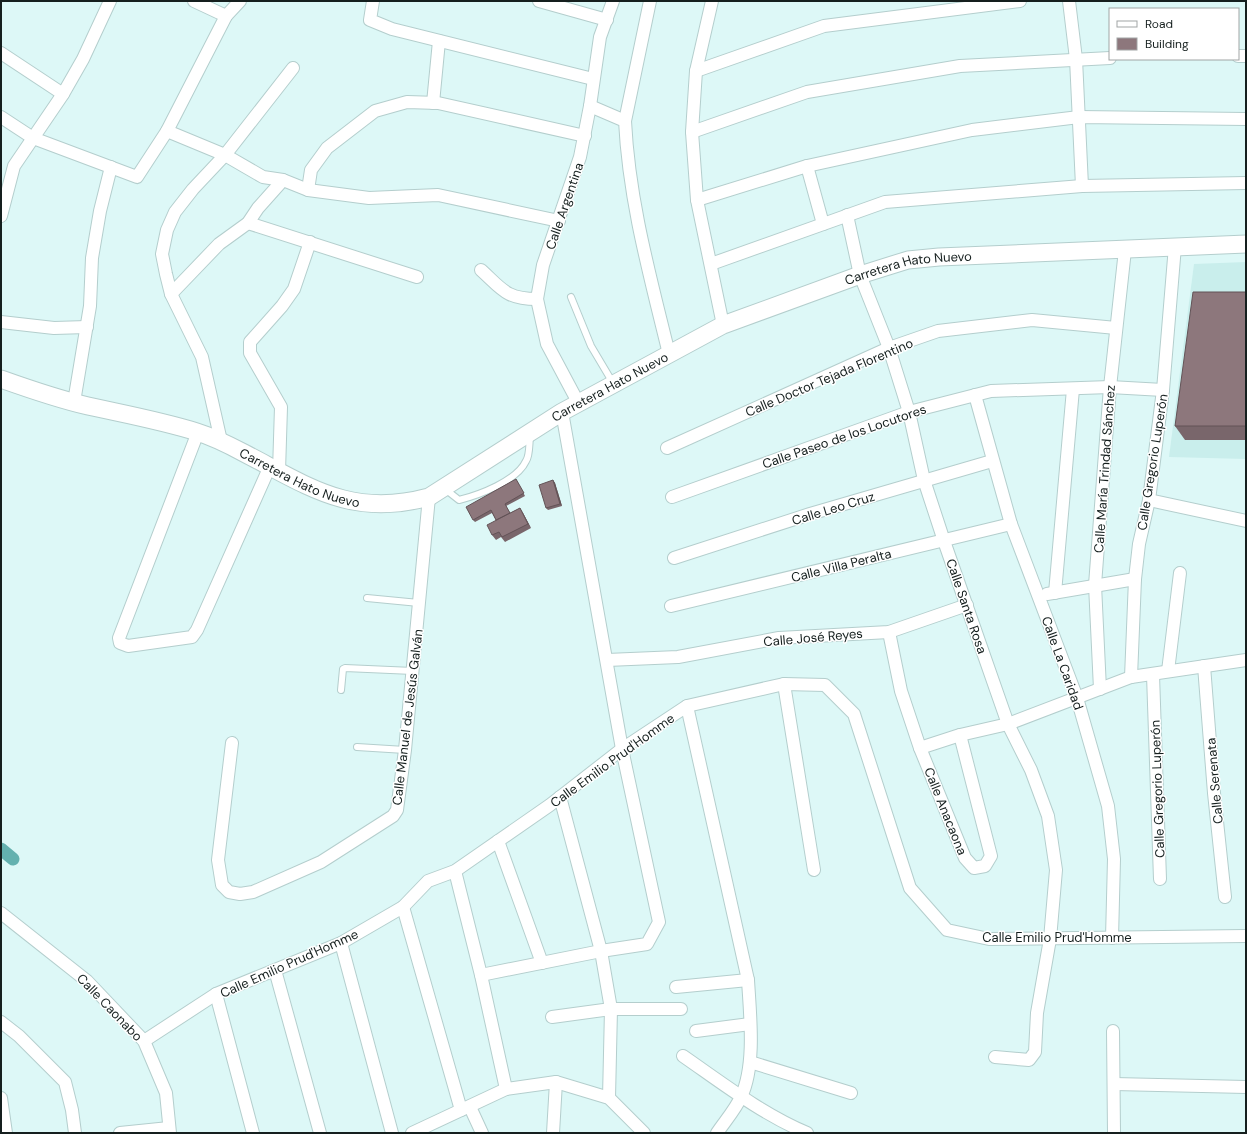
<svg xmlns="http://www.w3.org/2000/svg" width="1247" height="1134" viewBox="0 0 1247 1134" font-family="'DM Sans',sans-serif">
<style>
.built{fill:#c9eeec}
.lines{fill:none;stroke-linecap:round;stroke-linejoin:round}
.canal{stroke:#64b1af;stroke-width:13}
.service-casing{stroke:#b4cecd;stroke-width:8}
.minor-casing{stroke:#b4cecd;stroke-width:14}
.secondary-casing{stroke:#b4cecd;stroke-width:19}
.service{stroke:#fff;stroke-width:6}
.minor{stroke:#fff;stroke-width:12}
.secondary{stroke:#fff;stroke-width:17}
.wall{fill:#79666b}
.shaded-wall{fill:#635357}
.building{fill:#8d777c;stroke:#635357}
.labels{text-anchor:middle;stroke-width:3;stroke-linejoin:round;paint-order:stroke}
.street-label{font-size:13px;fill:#151f1e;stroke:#fff}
</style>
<rect width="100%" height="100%" fill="#ddf8f7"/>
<!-- built -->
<path class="built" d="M1246 262V459L1169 457 1194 264Z"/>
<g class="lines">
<!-- canal -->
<path class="canal" d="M1 849 13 859"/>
<defs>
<g id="service">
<path d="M571 297 591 346 613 383"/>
<path d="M445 489 459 500C479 495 517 481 526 461 530 455 529 444 530 437"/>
<path d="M367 598 419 603"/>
<path d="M341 690 343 669 345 668 413 671"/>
<path d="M357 747 405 750"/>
</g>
<g id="minor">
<path d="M194 1 226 16"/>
<path d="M373 1 370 20 392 29 593 79"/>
<path d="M539 1 607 20"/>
<path d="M712 1 696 71 692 132 697 200 723 325"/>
<path d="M1069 1 1076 59 1082 186"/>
<path d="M1 53 63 94"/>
<path d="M1238 56H1246"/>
<path d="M696 71 824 26 1020 1"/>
<path d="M433 103 439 41"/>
<path d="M590 106 625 121C629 201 650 276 669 354"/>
<path d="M1 117 33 138 137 177 167 131 226 16 240 1"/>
<path d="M625 121 650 1"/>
<path d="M167 131 225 155 263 177 283 180 308 190 369 198 438 195 559 221"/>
<path d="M692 132 807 92 960 66 1110 58"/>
<path d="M807 166 823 224"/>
<path d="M308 190 311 170 327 148 375 111 407 102 438 103 585 136"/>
<path d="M697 200 807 166 972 130 1079 117 1246 119"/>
<path d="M847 215 860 275 889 348 909 412 924 480 944 541 1008 724 1031 770 1048 816 1056 870 1050 939 1037 1013 1035 1052 1029 1060 995 1057"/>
<path d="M1 216 14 166 63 94 83 59 110 1"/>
<path d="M248 223 417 277"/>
<path d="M711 264 885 202 1082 186 1246 183"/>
<path d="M481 270C502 289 506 299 537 299"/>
<path d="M171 294 219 244 248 223 258 208 283 180"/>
<path d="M1 322 54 328 87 327"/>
<path d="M975 395 1011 524 1077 698 1108 806 1114 859 1112 938"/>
<path d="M74 402 90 306 92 258 100 211 111 167"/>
<path d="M579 404 547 344 537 299 543 265 580 157 590 106 600 37 613 1"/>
<path d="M198 432 119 638 120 643 128 646 192 637 197 630 270 466"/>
<path d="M221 441 202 357 171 294 166 274 162 254 167 230 175 212 193 189 225 155 293 68"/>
<path d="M667 448 889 348 938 331 1032 320 1116 328"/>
<path d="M279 471 281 407 250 353V342L282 306 294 289 310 242"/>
<path d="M672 497 909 412 991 391 1110 387 1163 390"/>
<path d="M1149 500 1246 521"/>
<path d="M674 558 810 514 992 461"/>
<path d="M1055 593 1073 389"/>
<path d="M1047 594 1135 579"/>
<path d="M671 606 1011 524"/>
<path d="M889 632 901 691 920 748 965 858 974 868 985 866 991 856 960 735"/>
<path d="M607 660 678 657 779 638 889 632 967 605"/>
<path d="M1204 666 1214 793 1225 897"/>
<path d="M1168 671 1180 573"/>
<path d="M1153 675 1160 879"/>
<path d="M1131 677 1135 579 1139 544 1149 500 1163 390 1175 246"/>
<path d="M784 684 814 870"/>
<path d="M1100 689 1095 585 1110 387 1125 250"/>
<path d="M687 706 748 980C750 1015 756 1065 741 1097 735 1110 725 1121 717 1133"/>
<path d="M232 743 218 860 222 885 229 892 240 894 253 892 321 862 393 816 397 810 405 750 429 497"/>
<path d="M920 748 960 735 1008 724 1131 677 1246 660"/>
<path d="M560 797 601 951 611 1009 609 1098"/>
<path d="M498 841 542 963"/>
<path d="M455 871 481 975 506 1089"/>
<path d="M403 907 461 1110"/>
<path d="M1 913 87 981 144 1041 166 1093 170 1133"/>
<path d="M341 943 392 1133"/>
<path d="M275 970 320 1133"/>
<path d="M481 975 601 951 647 944 659 922 622 749 562 412"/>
<path d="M676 987 748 980"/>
<path d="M216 994 253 1133"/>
<path d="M552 1017 611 1009H681"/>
<path d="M1 1022 19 1036 65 1082 72 1110 75 1133"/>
<path d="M696 1031 750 1024"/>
<path d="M1113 1031 1114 1133"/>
<path d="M144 1041 216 994 341 943 403 907 428 881 455 871 550 805 622 749 687 706 784 684 825 685 854 714 910 888 947 930 989 939 1246 936"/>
<path d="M683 1056C722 1083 762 1114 807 1133"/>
<path d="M750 1062 851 1093"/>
<path d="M1114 1084 1246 1087"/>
<path d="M1 1098 6 1133"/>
<path d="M470 1107 482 1133"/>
<path d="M120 1133 169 1128"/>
<path d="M412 1133 506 1089 556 1082 609 1098 644 1133"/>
<path d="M553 1133 556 1082"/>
</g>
<g id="secondary">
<path id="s1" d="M1 379C29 389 58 399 88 406 124 414 162 421 197 432 213 437 229 445 244 453 310 487 351 518 429 497L562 412 723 325 860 275 908 260 939 257 1246 244"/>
</g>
</defs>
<!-- service casing -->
<use href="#service" class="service-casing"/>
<!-- minor casing -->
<use href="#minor" class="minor-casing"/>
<!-- secondary casing -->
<use href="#secondary" class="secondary-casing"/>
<!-- service -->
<use href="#service" class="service"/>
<!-- minor -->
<use href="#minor" class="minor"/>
<!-- secondary -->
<use href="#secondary" class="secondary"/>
</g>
<!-- wall -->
<g class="wall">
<path d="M1246 292V440H1185L1175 426Z"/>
<path d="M516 479 525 496 506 506 510 513 520 508 523 513 531 528 505 542 501 537 496 540 492 535 496 520 492 513 475 522 473 520Z"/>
<path d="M553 480 555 483 562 506 548 510 546 508Z"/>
</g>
<!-- shaded-wall -->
<g class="shaded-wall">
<path d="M553 480 555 483 562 506 560 504Z"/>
<path d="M520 508 523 513 531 528 528 524Z"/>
</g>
<!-- building -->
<g class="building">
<path d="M1193 292H1246V426H1175Z"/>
<path d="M516 479 524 493 505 504 510 513 496 520 491 510 473 520 466 507Z"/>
<path d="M553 480 560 504 546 508 539 485Z"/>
<path d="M520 508 528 524 502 537 499 532 492 535 487 525Z"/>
</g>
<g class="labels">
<!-- street labels -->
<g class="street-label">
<text transform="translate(564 206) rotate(-71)" y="5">Calle Argentina</text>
<text dy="5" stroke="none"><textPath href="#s1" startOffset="987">Carretera Hato Nuevo</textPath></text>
<text transform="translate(829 377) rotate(-23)" y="5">Calle Doctor Tejada Florentino</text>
<text dy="5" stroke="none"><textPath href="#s1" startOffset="663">Carretera Hato Nuevo</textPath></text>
<text transform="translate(844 436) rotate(-19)" y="5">Calle Paseo de los Locutores</text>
<text transform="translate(1152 462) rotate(-81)" y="5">Calle Gregorio Luperón</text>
<text transform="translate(1104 469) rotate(-86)" y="5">Calle María Trindad Sánchez</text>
<text dy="5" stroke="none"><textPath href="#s1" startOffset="316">Carretera Hato Nuevo</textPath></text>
<text transform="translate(833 508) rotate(-17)" y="5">Calle Leo Cruz</text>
<text transform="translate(841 565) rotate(-14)" y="5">Calle Villa Peralta</text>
<text transform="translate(967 606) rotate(71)" y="5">Calle Santa Rosa</text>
<text transform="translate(813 637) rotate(-5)" y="5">Calle José Reyes</text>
<text transform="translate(1063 663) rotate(70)" y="5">Calle La Caridad</text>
<text transform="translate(407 717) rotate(-83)" y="5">Calle Manuel de Jesús Galván</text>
<text transform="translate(612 760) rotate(-36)" y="5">Calle Emilio Prud'Homme</text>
<text transform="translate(1214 781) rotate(-95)" y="5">Calle Serenata</text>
<text transform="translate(1157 789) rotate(-92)" y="5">Calle Gregorio Luperón</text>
<text transform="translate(946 811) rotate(68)" y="5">Calle Anacaona</text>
<text x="1057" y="942">Calle Emilio Prud'Homme</text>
<text transform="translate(289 963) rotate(-24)" y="5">Calle Emilio Prud'Homme</text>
<text transform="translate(110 1007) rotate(46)" y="5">Calle Caonabo</text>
</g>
</g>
<!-- border -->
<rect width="1247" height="1134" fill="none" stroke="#151f1e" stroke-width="4"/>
<!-- legend -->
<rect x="1109" y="8" width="130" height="52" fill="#ffffff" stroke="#a1a5a5"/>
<rect x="1117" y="21" width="20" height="6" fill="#ffffff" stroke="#a1a5a5"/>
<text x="1145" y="28" font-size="12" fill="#151f1e">Road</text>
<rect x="1117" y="38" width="20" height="12" fill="#8d777c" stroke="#a1a5a5"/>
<text x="1145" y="48" font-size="12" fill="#151f1e">Building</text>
</svg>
